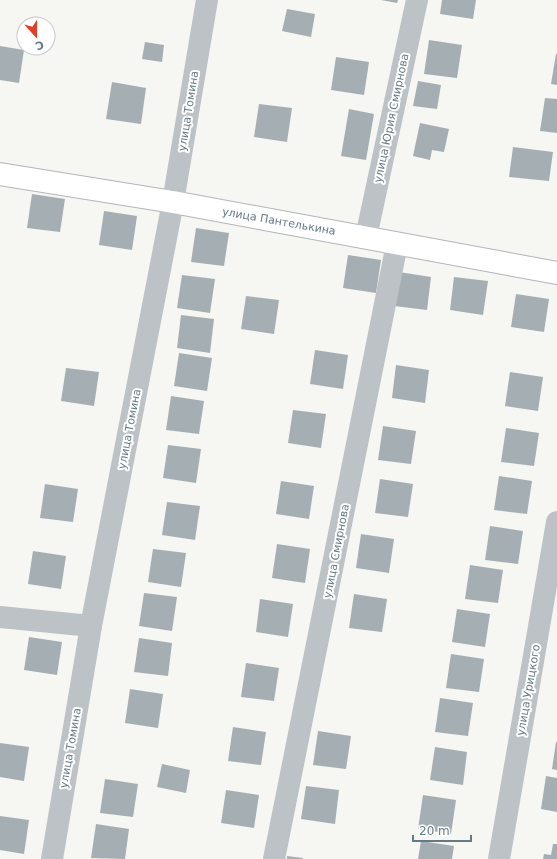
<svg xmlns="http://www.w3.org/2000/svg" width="557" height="859" viewBox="0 0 557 859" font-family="'DejaVu Sans',sans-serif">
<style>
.building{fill:#a5afb3}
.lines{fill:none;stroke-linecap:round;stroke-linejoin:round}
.major-casing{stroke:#b0b6b9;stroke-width:24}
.minor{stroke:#bcc2c5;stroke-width:22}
.major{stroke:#fff;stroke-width:22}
.labels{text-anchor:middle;stroke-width:4;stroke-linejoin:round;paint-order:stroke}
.street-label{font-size:11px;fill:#657983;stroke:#fff}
</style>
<rect width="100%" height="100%" fill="#f6f6f2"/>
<!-- building -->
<g class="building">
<path d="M381 0H398L397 3Z"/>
<path d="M442 0H476L473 19 440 14Z"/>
<path d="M287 9 315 14 311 37 282 31Z"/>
<path d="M429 40 462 45 457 78 424 74Z"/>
<path d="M145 42 164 45 162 62 142 59Z"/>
<path d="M0 46 24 50 19 83 0 80Z"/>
<path d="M556 54H557V85L551 84Z"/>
<path d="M336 57 369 62 364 95 331 90Z"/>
<path d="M418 81 441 85 437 109 413 106Z"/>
<path d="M112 82 146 88 141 124 106 119Z"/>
<path d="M545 98 557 99V133L540 131Z"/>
<path d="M259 104 292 108 287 142 254 137Z"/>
<path d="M349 109 374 114 366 160 341 156Z"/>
<path d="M420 123 449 129 444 152 432 150 430 160 413 156Z"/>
<path d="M513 147 553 152 549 181 509 177Z"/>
<path d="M32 194 65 199 60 232 27 228Z"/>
<path d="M104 211 137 216 132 250 99 245Z"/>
<path d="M196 228 229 233 224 266 191 262Z"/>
<path d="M348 255 381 260 376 293 343 288Z"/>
<path d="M399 272 431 277 427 310 394 306Z"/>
<path d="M182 275 215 279 210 313 177 308Z"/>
<path d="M454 277 488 281 483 315 450 310Z"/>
<path d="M516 294 549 299 544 332 511 327Z"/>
<path d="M246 296 279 300 274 334 241 329Z"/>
<path d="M181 315 214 319 210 353 177 348Z"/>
<path d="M315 350 348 355 343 389 310 384Z"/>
<path d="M179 353 212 358 207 391 174 386Z"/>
<path d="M396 365 429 370 425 403 392 398Z"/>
<path d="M66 368 99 372 94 406 61 401Z"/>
<path d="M510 372 543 377 538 411 505 406Z"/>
<path d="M171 396 204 401 199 434 166 430Z"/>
<path d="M293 410 326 414 321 448 288 443Z"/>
<path d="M383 426 416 431 411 464 378 460Z"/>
<path d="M506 428 539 433 534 466 501 462Z"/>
<path d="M168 445 201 449 196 483 163 478Z"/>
<path d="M499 476 532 481 527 514 494 510Z"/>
<path d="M380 479 413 484 408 517 375 513Z"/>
<path d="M281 481 314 486 309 519 276 514Z"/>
<path d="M45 484 78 489 73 522 40 518Z"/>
<path d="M167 502 200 506 195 540 162 535Z"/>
<path d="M490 526 523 531 518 564 485 560Z"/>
<path d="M361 534 394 539 389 573 356 568Z"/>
<path d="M277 544 310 549 305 583 272 578Z"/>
<path d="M153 549 186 553 181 587 148 582Z"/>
<path d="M33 551 66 556 61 589 28 584Z"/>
<path d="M470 565 503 570 498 603 465 599Z"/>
<path d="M144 593 177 597 172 631 139 626Z"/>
<path d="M354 594 387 599 382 632 349 628Z"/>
<path d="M260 599 293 604 288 637 256 632Z"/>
<path d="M457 609 490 614 485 647 452 642Z"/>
<path d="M29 637 62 642 57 675 24 670Z"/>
<path d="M139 638 172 643 168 676 134 672Z"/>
<path d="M451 654 484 659 479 692 446 688Z"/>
<path d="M246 663 279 668 274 701 241 697Z"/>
<path d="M130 689 163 694 158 728 125 723Z"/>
<path d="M440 698 473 703 468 736 435 732Z"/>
<path d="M233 727 266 732 261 765 228 761Z"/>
<path d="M318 731 351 736 346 769 313 765Z"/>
<path d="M556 742H557V770L552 769Z"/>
<path d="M0 743 29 747 24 781 0 777Z"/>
<path d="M435 747 467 752 463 785 430 780Z"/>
<path d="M162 764 190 770 186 793 157 787Z"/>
<path d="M546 776 557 778V812L541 809Z"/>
<path d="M105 779 138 784 133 817 100 813Z"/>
<path d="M306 786 339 790 335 824 301 819Z"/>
<path d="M226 790 259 795 254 828 221 823Z"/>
<path d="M423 795 456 800 451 834 418 829Z"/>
<path d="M0 816 29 820 24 854 0 850Z"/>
<path d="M96 824 129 829 125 859 91 858Z"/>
<path d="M421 841 454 846 452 859H418Z"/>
<path d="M553 844H557V859H543L544 854 551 855Z"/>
<path d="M287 856 303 858V859H287Z"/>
</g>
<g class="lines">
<defs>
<path id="major" d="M0 174 173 202 557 273"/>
</defs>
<!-- major casing -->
<use href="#major" class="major-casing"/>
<!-- minor -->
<g class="minor">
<path d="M366 237 417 0"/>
<path d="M0 617 91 626"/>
<path d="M52 859 91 626 173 202 207 0"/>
<path d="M274 859 397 244"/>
<path d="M499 859 557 522"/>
</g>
<!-- major -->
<use href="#major" class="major"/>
</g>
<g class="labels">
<!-- street labels -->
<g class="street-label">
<text transform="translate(188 111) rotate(-81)" y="4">улица Томина</text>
<text transform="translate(391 118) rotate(-78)" y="4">улица Юрия Смирнова</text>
<text transform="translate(279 221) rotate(10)" y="4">улица Пантелькина</text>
<text transform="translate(129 429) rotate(-79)" y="4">улица Томина</text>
<text transform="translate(336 551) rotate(-79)" y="4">улица Смирнова</text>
<text transform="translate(528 690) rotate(-80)" y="4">улица Урицкого</text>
<text transform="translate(70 748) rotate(-80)" y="4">улица Томина</text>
</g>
</g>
<!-- north arrow -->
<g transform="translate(36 36) rotate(159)"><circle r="19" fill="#ffffff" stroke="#c1c9cd"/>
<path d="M0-3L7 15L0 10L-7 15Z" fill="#df4029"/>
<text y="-6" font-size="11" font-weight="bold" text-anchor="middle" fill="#657983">С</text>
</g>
<!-- scale -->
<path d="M413 835v6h58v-6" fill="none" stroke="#657983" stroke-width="2"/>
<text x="419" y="835" font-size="12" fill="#657983" stroke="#ffffff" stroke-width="3" paint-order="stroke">20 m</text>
</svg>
